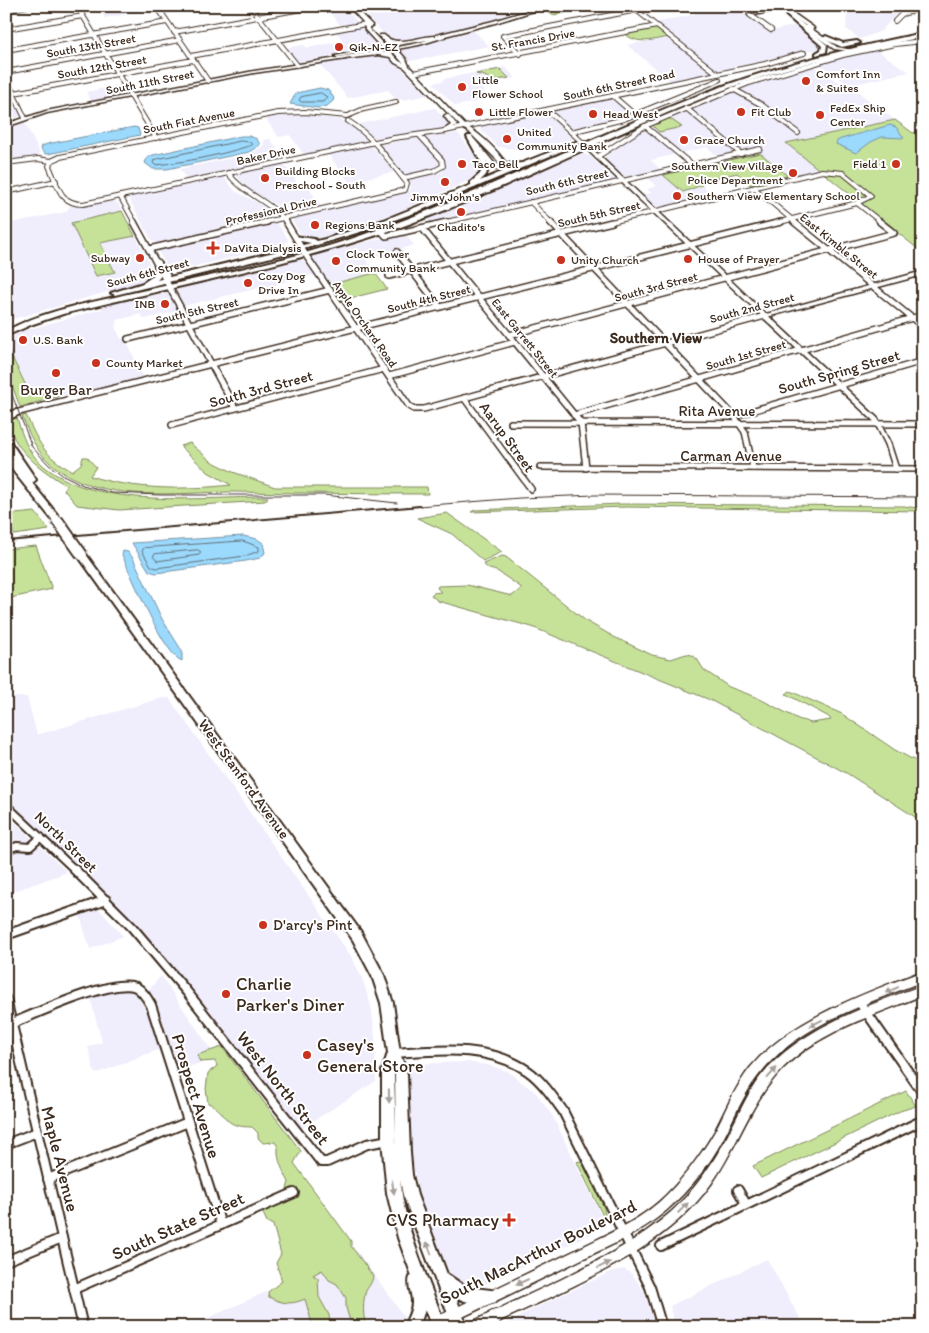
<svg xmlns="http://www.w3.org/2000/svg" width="929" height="1333" viewBox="0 0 929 1333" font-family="Itim,sans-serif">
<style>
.built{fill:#f0edfc}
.green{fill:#c6e299;stroke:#80865c}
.water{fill:#9bd9fd;stroke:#7593a4}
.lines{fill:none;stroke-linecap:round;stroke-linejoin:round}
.shore{stroke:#617077;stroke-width:1}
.minor-far3-casing{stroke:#3b2a1e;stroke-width:6}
.minor-far2-casing{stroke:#3b2a1e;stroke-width:8}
.minor-far1-casing{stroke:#3b2a1e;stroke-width:10}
.minor-casing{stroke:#3b2a1e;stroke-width:12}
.tertiary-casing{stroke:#3b2a1e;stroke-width:3}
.secondary-casing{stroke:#3b2a1e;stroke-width:3}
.primary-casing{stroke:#3b2a1e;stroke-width:4}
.minor-far3{stroke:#fff;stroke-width:4}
.minor-far2{stroke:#fff;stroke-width:5}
.minor-far1{stroke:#fff;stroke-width:6}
.minor{stroke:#fff;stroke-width:8}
.tertiary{fill:#fff;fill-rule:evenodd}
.secondary{fill:#fff;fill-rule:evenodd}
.primary{fill:#fff;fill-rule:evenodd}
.rail-far1{stroke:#3b2a1e;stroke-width:1}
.rail{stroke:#3b2a1e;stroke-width:2}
.primary-bridge-casing{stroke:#3b2a1e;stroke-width:14;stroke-linecap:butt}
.primary-bridge{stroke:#fff;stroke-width:10}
.oneway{fill:#a79f9a}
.poi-dot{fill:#c8321e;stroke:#fff;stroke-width:2}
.labels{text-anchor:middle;stroke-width:4;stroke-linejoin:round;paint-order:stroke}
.far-street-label{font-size:12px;fill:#3b2a1e;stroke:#fff}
.far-poi-label{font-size:12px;fill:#3b2a1e;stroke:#fff;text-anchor:start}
.far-quarter-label{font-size:15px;font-weight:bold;fill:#3b2a1e;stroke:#fff}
.street-label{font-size:15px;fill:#3b2a1e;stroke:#fff}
.poi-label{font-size:15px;fill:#3b2a1e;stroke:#fff}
.near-poi-label{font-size:18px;fill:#3b2a1e;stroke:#fff;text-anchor:start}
.near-street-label{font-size:18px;fill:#3b2a1e;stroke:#fff}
</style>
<rect width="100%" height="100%" fill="#fff"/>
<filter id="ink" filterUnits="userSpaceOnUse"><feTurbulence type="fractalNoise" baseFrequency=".02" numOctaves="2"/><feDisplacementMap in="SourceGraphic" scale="10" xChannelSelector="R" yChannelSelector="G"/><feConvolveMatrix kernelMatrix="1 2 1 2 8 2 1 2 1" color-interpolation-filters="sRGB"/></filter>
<g filter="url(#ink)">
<!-- built -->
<g class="built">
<path d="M98 6H170L105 18Z"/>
<path d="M324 6H343L359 24 342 27Z"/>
<path d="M357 6H538L469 26 489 46 410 61Z"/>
<path d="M686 6H735L771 31 797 25 820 43 823 48 718 70 654 23 696 14Z"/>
<path d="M857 6H908L910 7 895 15 881 31 860 39 846 29 847 14Z"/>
<path d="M361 26 377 46 376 47 300 62 297 61 286 48 304 45 307 48 343 41 335 30Z"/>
<path d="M669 37 713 72 672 82 627 45Z"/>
<path d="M876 50 909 72 849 85 895 120 787 143 820 170 788 176 760 153 723 161 707 147 651 160 662 171 626 179 603 158 650 125 742 89 812 65 838 82 843 81 819 63Z"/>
<path d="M377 53 387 55 392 59 428 95 403 100 395 98 388 90 348 98 319 63Z"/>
<path d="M505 67 516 78 490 83 491 85 482 90 490 99 455 106 433 83 444 81 443 79Z"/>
<path d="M6 85 20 116 6 123Z"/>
<path d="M121 85 126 93 124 95 91 101 86 92Z"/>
<path d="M610 98 613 99 630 114 625 117 576 129 570 128 553 113 555 110Z"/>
<path d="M435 108 451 126 450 127 376 139 359 124Z"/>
<path d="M547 113 572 139 529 151 498 147 478 127Z"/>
<path d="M302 114 341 120 355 127 368 141 304 155 290 135 279 137 265 118Z"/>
<path d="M24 121 41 156 6 162V128Z"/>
<path d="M458 133 480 163V172L475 178 391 215 316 239 302 236 291 219 407 192 411 189 410 179 442 172 447 164 425 137Z"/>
<path d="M413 138 419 139 429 149 439 162V166L433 170 404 175 380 145Z"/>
<path d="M270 139 285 159 187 180 180 169 251 154 264 145V140Z"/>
<path d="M371 145 394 172 349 182 328 154Z"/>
<path d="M581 154 589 155 615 180 431 224 426 220Z"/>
<path d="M283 163 298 184 305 183 322 208 289 215 275 204 250 191 235 174Z"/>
<path d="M662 174 673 184 694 187 702 185 713 195 656 208 642 195 651 193 647 189 656 186 648 178Z"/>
<path d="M223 176 235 191 263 206 275 218 157 243 152 241 128 197Z"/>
<path d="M109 200 118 203 149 262 151 271 145 281 6 321V224L66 212 70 206H83Z"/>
<path d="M277 223 288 239 284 245 179 270 168 267 157 250Z"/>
<path d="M404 233 414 245 366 260 375 273 328 285 312 258 319 253Z"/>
<path d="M300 260 304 261 314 275 183 306 176 289Z"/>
<path d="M163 291 169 293 179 311 144 319 141 314 117 320 115 327 121 339 125 338 143 377 72 395 29 394 6 343 19 332 102 309 106 304Z"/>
<path d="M6 697H27L37 735 162 698H169L353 959 363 981 371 1006 375 1038 376 1081 299 1130 167 960 108 896 47 837 6 800Z"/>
<path d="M6 814 67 872 6 894Z"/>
<path d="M96 906 123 936 90 949 79 912Z"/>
<path d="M161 976 216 1057 176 1072 155 1002 147 992Z"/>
<path d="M122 988 134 990 143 997 148 1008 160 1049 95 1074 88 1047 102 1042 90 997 105 991Z"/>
<path d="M467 1062 488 1065 507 1071 536 1093 553 1117 605 1223 603 1227 570 1244 482 1286H471L459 1282 451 1275 442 1258 421 1205 412 1159 409 1072 415 1064Z"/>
<path d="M357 1251 405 1318 400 1327H188Z"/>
<path d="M767 1259 805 1327H674L670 1306Z"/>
<path d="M624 1269 632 1274 644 1291 655 1327H503L527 1312 613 1271Z"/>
</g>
<!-- green -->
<g class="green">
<path d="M558 6H597V7L553 15 547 12 546 10Z"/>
<path d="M656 28 668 37C652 40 638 45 625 34Z"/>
<path d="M500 69 509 78 492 81 485 76 476 74Z"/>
<path d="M669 118 682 127 659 132 652 125Z"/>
<path d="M895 120 913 133 923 130V138L916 134 923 139V248L918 249 786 143Z"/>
<path d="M760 153 788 176 750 185 737 173 700 182 702 185 683 192 663 175Z"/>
<path d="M122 211 135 236 100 243 115 272 96 276 71 223Z"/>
<path d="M375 273 387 289 339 301 328 285Z"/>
<path d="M6 345 30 394 53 392 60 396 20 407 6 369Z"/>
<path d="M26 415C38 442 45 457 72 471L81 464 83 457H87L96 467 90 476C134 490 186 490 231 485L208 472 180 446 190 443 211 461 233 472 275 487H427L428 494C363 494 299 493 234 492 175 492 101 505 51 464 36 451 29 434 22 416Z"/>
<path d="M17 418C21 431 25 445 34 456 81 512 201 497 268 497L265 501 119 510 77 505 64 490 66 485C47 474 5 445 11 419Z"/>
<path d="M621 504 904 506 923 509V511L626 507 471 512 475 510Z"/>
<path d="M35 512 49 530 14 535 12 528 6 524V515Z"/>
<path d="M447 513 502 552 483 561 452 534 417 518Z"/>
<path d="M36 546 52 589 6 599V549Z"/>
<path d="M502 556 506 557 586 621 614 637 652 655 671 659 686 654 692 655 697 659 704 670 729 687 756 697 798 719 811 723 831 720 829 717 786 694 790 691 842 714 895 750 923 765V822L848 774 710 700 532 627 438 601 431 595 433 593 441 592 437 588 438 586 467 585 512 596 522 588 497 571 489 569 483 564Z"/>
<path d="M222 1047 301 1151 294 1163 351 1241V1246L373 1276C372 1285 366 1288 365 1294 363 1303 363 1314 365 1322L362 1327H352L346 1308V1298L337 1284 329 1280 322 1270 313 1275 318 1278 319 1297 329 1315 330 1327H313L305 1299C291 1305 283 1304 269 1297L268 1292 282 1281 276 1263 281 1254 273 1225 267 1222 262 1211 284 1199 289 1182C283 1171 277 1161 278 1147L275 1142 263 1143 258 1138V1133L252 1127C219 1127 230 1112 208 1103L206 1089 208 1073 217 1066 215 1061 200 1062 197 1055Z"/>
<path d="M906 1091 916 1106 900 1111 761 1178 753 1166Z"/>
<path d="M578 1161 582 1162 604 1208 606 1222 577 1162Z"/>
</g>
<!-- water -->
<g class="water">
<path d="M320 88 328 90 334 98 333 101 327 106 318 108 290 104 296 93Z"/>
<path d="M890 125 896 127 904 138 882 137 871 142 856 153 836 144 837 141 841 139Z"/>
<path d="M134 127 138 128 140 135 48 154H45L41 149 42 146 47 144Z"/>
<path d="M241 136H249L257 139 260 145 249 152 167 169H153L145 163 147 158 153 155Z"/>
<path d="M243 536 257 539 263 543 265 553 260 558 246 561 156 573 149 571 132 543Z"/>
<path d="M123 551 128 552 133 558 162 619 182 651V661C164 655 131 575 122 555Z"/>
</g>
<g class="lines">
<!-- shore -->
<g class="shore">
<path d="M321 93 327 97 323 102H301L299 100 301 97Z"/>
<path d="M241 141 250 142 252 145C221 155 187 162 155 165L153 163 154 160Z"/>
<path d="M243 541 259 547V551L245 556 156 568 151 566 142 551 144 548Z"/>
<path d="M198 550 201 552 199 555 157 561 153 556 155 554Z"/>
</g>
<defs>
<g id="minor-far3">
<path d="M77 6 156 138"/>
<path d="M182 6 160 11 208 81"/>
<path d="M250 6 297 65"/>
<path d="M631 6 718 74"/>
<path d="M6 10 27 6"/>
<path d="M750 15 771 30"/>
<path d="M895 21 902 14 920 9"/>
<path d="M6 29 83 16"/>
<path d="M174 32 318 6"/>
<path d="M6 50 167 22"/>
<path d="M520 54 503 36 637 10"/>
<path d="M191 56 366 24"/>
<path d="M6 72 180 40"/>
<path d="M413 73 657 26"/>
<path d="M6 78 25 118"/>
<path d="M733 89 762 105 798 133"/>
<path d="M14 93 193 60"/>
<path d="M613 96 635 115"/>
<path d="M686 108 741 154"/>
<path d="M547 110 582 142"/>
<path d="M350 115 364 109 396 102"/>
<path d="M645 126 692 165"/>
<path d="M571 132 624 119 719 80"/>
<path d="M597 157 645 126 749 83 843 55 895 44 923 41"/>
<path d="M51 161 49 166C58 185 59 204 83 204L394 138 445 131 765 64 804 53"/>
<path d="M51 161 60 157 278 113 305 112 347 116"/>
<path d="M6 163 38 159 51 161"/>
<path d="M228 173C244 195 271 201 287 223"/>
<path d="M403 178 434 171 443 166 442 160 419 135"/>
<path d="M754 188 796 223"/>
<path d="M6 192 56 181"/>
<path d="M120 196 135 223"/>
<path d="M531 202 551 223"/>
<path d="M857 203 882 223"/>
<path d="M261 223 405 190 407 183C389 161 373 136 348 121"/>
<path d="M442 223 760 149"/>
<path d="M607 223 822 171 843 173 871 196 857 203 776 223"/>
</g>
<g id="minor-far2">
<path d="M134 222 235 408"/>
<path d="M286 222 307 257 409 406 414 409H424L765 316 876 420 888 444 896 469"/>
<path d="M550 222 734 416 745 432 753 468"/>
<path d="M794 222 923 327"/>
<path d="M376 225 386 236 447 222"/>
<path d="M422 228 581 423 586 468"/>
<path d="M149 249 267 222"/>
<path d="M397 252 440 307"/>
<path d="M157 262 167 275 166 279"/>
<path d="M389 276 612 222"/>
<path d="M509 335 894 233 880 222"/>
<path d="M128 339 330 290"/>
<path d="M389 376 515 342"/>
<path d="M464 398 531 489"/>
<path d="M11 414 781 222"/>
<path d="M574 415 923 315"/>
<path d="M734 416 923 361"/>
<path d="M511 423 923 424"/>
<path d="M172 425 384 369"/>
<path d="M540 467 923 469"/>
</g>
<g id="minor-far1">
<path d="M6 805 75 870"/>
<path d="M6 850 17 846 30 847 41 837"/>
</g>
<g id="minor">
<path d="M74 869 132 927 187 992 321 1162H327L367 1144 389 1140"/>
<path d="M6 935 106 900"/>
<path d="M6 999 83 1327"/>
<path d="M860 1003 923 1093"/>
<path d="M6 1026C31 1016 113 977 136 987 143 991 147 998 151 1005L221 1225"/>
<path d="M394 1053C439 1050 488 1044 528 1071 542 1081 553 1097 563 1111L650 1287 662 1327"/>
<path d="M6 1144 37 1132"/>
<path d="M48 1179 188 1122"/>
<path d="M738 1190 746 1204"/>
<path d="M661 1246 923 1120"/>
<path d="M6 1261 62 1238"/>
<path d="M74 1289 294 1193"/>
</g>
<g id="tertiary">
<path d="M543 6H550L495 23 445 36V37L419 45 370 54 368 53 418 43 436 37V35L493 21Z"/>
<path d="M777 6H794L786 8 813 27 814 28 812 29 837 47 852 50 850 51 834 49 805 28V26H806L782 9 750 16 748 15 779 8Z"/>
<path d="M913 6H918L923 9V12Z"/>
<path d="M375 48H377V50L337 57 335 56Z"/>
<path d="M344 57 346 58V59L254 73 47 113 6 127V124L46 111 254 71Z"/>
<path d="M580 141H584L766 314 923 271V275L767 317H763L580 143Z"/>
</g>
<g id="secondary">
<path d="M348 6H353L372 25V26L369 27V29L399 61 403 63 380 37V35H384C396 48 419 36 435 36V38L433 39 398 45 391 42 406 59 409 66 466 126C481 134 504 156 511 172L510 173C492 173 480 154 470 141V139H474L495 164 503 168 501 164 469 132 462 128 405 68 395 63 390 57 378 55 336 60 335 59 338 57 378 51 386 53 365 30 364 23Z"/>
<path d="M445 115H449L457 125 445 133 443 132V130L451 125 444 116Z"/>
<path d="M923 971V981C865 1005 797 1025 758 1076 743 1095 734 1118 723 1139 709 1166 689 1190 667 1210 642 1232 612 1245 582 1259 536 1282 489 1304 442 1327H422L424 1323C474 1299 524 1275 574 1251 603 1236 634 1224 659 1202 681 1182 700 1157 715 1131 726 1110 735 1087 750 1068 789 1020 866 993 923 971Z"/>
<path d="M923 985V995C875 1015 820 1031 783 1068 750 1101 738 1147 711 1184 670 1241 606 1270 545 1300 531 1306 518 1313 504 1319 499 1322 493 1326 487 1327 481 1327 474 1327 468 1327L470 1323C500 1308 531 1294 562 1279 600 1260 639 1240 671 1212 695 1190 714 1162 729 1133 739 1114 747 1094 760 1077 798 1029 867 1006 923 985Z"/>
</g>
<g id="primary">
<path d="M786 13H790L827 45 826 52 816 55V53L821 50 822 46 786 15Z"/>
<path d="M923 33V37C857 50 792 65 729 88 617 130 511 188 398 228 288 266 175 286 63 314L33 324 6 336V331C44 310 90 303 132 293 204 277 277 263 348 240 478 197 598 132 726 85 790 62 856 47 923 33Z"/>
<path d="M826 36 843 43 857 41 860 43 842 47 824 39 823 38Z"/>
<path d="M468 136H472L489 166 486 175 480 181 511 168 502 164V162L512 164 522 163 578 141 583 142 417 212 360 232 300 250 115 295 111 293 143 283 153 276 155 267 162 269 160 277 157 280 295 247 311 243 295 240V236L314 239 317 241 325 239 384 220 471 185V182L480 174 483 166 467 137Z"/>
<path d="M15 410 18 411V415L6 421V414Z"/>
<path d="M6 439 9 440 35 478 36 480 32 483 60 518 62 520 60 522H54L6 462V453L9 454 15 461 6 449Z"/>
<path d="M82 552 85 553 361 932 384 975 393 1003 400 1053 407 1074 410 1153 412 1175 417 1195 447 1274 466 1287 491 1290 496 1292 498 1297 496 1302C486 1306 465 1303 456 1297L467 1327H453L403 1195 400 1180C405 1231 428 1279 446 1327H432L425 1310 419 1327H404C407 1318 412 1312 412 1302 412 1293 407 1285 410 1277L412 1276 398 1238 387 1193 382 1140V1071L388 1053 381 1003 372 976 353 940 79 557 77 555ZM394 1073 395 1074 396 1146V1140Z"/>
<path d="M495 1310 500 1312 502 1317 497 1327H482L490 1312Z"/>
</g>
</defs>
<!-- minor-far3 casing -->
<use href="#minor-far3" class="minor-far3-casing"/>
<!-- minor-far2 casing -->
<use href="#minor-far2" class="minor-far2-casing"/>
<!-- minor-far1 casing -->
<use href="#minor-far1" class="minor-far1-casing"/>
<!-- minor casing -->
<use href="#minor" class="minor-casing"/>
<!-- tertiary casing -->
<use href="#tertiary" class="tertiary-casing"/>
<!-- secondary casing -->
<use href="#secondary" class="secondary-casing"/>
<!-- primary casing -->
<use href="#primary" class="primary-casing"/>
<!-- minor-far3 -->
<use href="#minor-far3" class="minor-far3"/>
<!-- minor-far2 -->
<use href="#minor-far2" class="minor-far2"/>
<!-- minor-far1 -->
<use href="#minor-far1" class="minor-far1"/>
<!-- minor -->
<use href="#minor" class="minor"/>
<!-- tertiary -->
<use href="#tertiary" class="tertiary"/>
<!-- secondary -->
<use href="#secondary" class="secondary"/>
<!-- primary -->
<use href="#primary" class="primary"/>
<!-- rail-far1 -->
<g class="rail-far1">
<path d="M456 11 474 6"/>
<path d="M6 379 32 447 49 465 61 474 83 485 112 493 160 495H324L397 503"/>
<path d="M406 507 520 498 595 495 923 497"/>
</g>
<!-- rail -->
<path class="rail" d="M6 541 421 506"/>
<defs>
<path id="primary-bridge" d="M57 520 82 555"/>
</defs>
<!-- primary-bridge casing -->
<use href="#primary-bridge" class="primary-bridge-casing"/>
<!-- primary-bridge -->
<use href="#primary-bridge" class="primary-bridge"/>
</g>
<!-- one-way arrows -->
<defs><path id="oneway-solid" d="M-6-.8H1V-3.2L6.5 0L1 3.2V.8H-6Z" transform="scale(1.25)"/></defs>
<g class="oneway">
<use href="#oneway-solid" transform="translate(892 990) rotate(156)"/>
<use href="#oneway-solid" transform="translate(816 1023) rotate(153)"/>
<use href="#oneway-solid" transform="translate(772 1073) rotate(-48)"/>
<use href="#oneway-solid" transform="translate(389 1096) rotate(89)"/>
<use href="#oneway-solid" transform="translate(393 1187) rotate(81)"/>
<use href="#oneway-solid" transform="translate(683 1208) rotate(-45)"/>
<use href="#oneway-solid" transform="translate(429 1248) rotate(-111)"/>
<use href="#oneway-solid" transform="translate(604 1265) rotate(-26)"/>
<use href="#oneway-solid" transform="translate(522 1282) rotate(155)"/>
</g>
</g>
<!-- markers -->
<g class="poi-dot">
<circle cx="339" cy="47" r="5"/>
<circle cx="806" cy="81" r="5"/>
<circle cx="462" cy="87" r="5"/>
<circle cx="479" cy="112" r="5"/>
<circle cx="741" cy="112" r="5"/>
<circle cx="593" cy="114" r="5"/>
<circle cx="820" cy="115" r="5"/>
<circle cx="507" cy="139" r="5"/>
<circle cx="684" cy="140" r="5"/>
<circle cx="462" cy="164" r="5"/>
<circle cx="896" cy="164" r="5"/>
<circle cx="793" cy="173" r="5"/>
<circle cx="265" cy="178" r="5"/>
<circle cx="445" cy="182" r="5"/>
<circle cx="677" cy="196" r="5"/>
<circle cx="461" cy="212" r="5"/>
<circle cx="315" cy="225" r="5"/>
<path d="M210.5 240.5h5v5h5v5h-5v5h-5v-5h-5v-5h5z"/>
<circle cx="140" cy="258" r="5"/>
<circle cx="688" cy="259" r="5"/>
<circle cx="561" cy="260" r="5"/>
<circle cx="336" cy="261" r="5"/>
<circle cx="248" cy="283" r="5"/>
<circle cx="165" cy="304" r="5"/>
<circle cx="23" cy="340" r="5"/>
<circle cx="96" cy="363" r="5"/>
<circle cx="56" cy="373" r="5"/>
<circle cx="263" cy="925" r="5"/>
<circle cx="226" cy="994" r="5"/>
<circle cx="307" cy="1055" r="5"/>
<path d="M506.5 1212.5h5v5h5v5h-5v5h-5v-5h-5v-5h5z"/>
</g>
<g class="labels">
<!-- far-street labels -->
<g class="far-street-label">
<text transform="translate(533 40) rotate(-10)" y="4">St. Francis Drive</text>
<text transform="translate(91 46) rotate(-10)" y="4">South 13th Street</text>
<text transform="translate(102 67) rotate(-10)" y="4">South 12th Street</text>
<text transform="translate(150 82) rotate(-11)" y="4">South 11th Street</text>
<text transform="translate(619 85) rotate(-12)" y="4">South 6th Street Road</text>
<text transform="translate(189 121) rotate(-11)" y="4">South Fiat Avenue</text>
<text transform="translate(266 155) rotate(-12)" y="4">Baker Drive</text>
<text transform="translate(567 182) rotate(-13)" y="4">South 6th Street</text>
<text transform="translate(271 211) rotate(-13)" y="4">Professional Drive</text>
<text transform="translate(599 214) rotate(-13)" y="4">South 5th Street</text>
<text transform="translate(839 246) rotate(39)" y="4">East Kimble Street</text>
<text transform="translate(148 273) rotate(-15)" y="4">South 6th Street</text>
<text transform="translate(656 287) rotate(-15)" y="4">South 3rd Street</text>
<text transform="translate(429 299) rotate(-14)" y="4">South 4th Street</text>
<text transform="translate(752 308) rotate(-15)" y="4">South 2nd Street</text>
<text transform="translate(197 311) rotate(-13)" y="4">South 5th Street</text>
<text transform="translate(365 324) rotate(55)" y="4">Apple Orchard Road</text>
<text transform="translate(525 338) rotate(51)" y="4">East Garrett Street</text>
<text transform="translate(746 355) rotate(-16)" y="4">South 1st Street</text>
</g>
<!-- far-poi labels -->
<g class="far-poi-label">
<text x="349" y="51">Qik-N-EZ</text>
<text x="816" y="78">Comfort Inn<tspan x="816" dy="14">&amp; Suites</tspan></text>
<text x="472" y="84">Little<tspan x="472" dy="14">Flower School</tspan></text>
<text x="830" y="112">FedEx Ship<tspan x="830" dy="14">Center</tspan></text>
<text x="489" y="116">Little Flower</text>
<text x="751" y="116">Fit Club</text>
<text x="603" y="118">Head West</text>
<text x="517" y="136">United<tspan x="517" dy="14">Community Bank</tspan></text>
<text x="694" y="144">Grace Church</text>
<text x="472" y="168">Taco Bell</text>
<text x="886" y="168" text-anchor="end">Field 1</text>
<text x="783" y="170" text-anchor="end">Southern View Village<tspan x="783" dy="14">Police Department</tspan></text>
<text x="275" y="175">Building Blocks<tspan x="275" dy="14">Preschool - South</tspan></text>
<text x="687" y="200">Southern View Elementary School</text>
<text x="445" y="201" text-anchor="middle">Jimmy John's</text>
<text x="325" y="229">Regions Bank</text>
<text x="461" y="231" text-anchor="middle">Chadito's</text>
<text x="224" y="252">DaVita Dialysis</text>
<text x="346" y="258">Clock Tower<tspan x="346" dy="14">Community Bank</tspan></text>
<text x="130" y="262" text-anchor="end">Subway</text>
<text x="698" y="263">House of Prayer</text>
<text x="571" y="264">Unity Church</text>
<text x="258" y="280">Cozy Dog<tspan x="258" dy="14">Drive In</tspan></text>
<text x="155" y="308" text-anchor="end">INB</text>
<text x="33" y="344">U.S. Bank</text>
<text x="106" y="367">County Market</text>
</g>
<!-- far-quarter labels -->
<g class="far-quarter-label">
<text x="656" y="343">Southern View</text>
</g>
<!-- street labels -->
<g class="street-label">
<text transform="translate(839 372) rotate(-16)" y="5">South Spring Street</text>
<text transform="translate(261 389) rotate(-15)" y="5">South 3rd Street</text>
<text x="717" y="416">Rita Avenue</text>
<text transform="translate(507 437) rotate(54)" y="5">Aarup Street</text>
<text x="731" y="461">Carman Avenue</text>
<text transform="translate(244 779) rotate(54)" y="5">West Stanford Avenue</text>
<text transform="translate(66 842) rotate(44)" y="5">North Street</text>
</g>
<!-- poi labels -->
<g class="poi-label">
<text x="56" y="395">Burger Bar</text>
<text x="273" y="930" text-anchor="start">D'arcy's Pint</text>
</g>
<!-- near-poi labels -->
<g class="near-poi-label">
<text x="236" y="990">Charlie<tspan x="236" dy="21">Parker's Diner</tspan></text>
<text x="317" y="1051">Casey's<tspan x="317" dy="21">General Store</tspan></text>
<text x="499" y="1226" text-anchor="end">CVS Pharmacy</text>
</g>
<!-- near-street labels -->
<g class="near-street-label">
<text transform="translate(283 1088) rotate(52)" y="6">West North Street</text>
<text transform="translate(196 1096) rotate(73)" y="6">Prospect Avenue</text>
<text transform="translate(60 1159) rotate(76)" y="6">Maple Avenue</text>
<text transform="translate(178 1226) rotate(-24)" y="6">South State Street</text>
<text transform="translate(538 1252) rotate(-26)" y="6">South MacArthur Boulevard</text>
</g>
</g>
<!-- margin -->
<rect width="929" height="1333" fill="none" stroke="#fff" stroke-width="25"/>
<rect x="12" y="12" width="904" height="1308" fill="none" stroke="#3b2a1e" stroke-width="2" filter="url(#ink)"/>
</svg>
